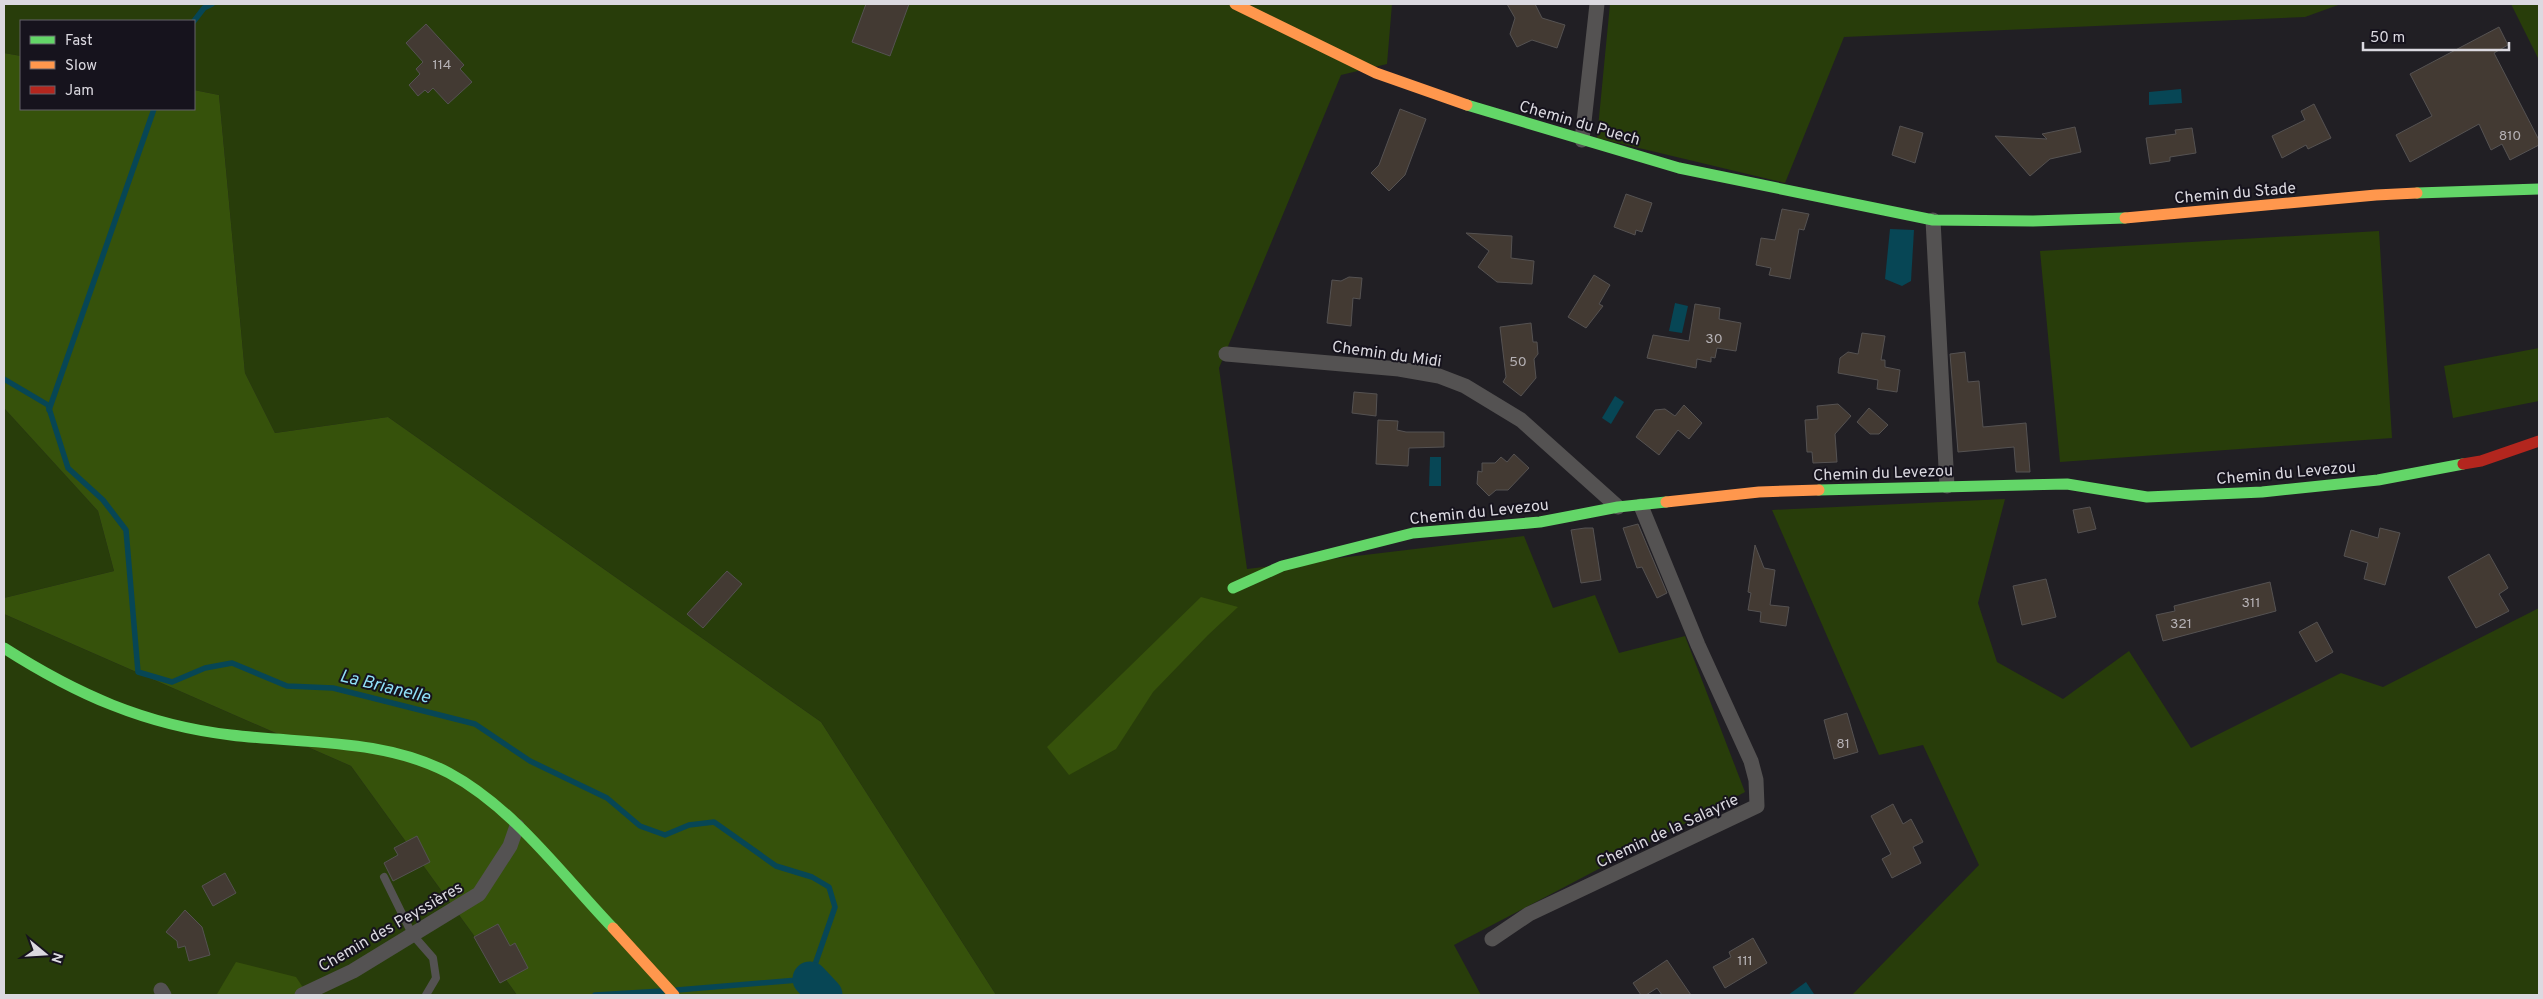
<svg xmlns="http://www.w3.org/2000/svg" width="2543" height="999" viewBox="0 0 2543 999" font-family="Overpass,sans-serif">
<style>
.green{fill:#283d0a}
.forest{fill:#36520b}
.water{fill:#074655}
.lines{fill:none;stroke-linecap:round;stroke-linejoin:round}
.stream{stroke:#074655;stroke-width:5.5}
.river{stroke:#074655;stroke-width:35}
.building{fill:#433a33;stroke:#555252}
.lane{stroke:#545252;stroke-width:8}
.street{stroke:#545252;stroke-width:15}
.fast{stroke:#63d668;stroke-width:11}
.slow{stroke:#ff974d;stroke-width:11}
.jam{stroke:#b3261e;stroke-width:11}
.labels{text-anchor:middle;stroke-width:4;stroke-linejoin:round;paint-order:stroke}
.number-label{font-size:14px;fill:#b5b1b5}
.street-label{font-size:16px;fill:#dbd9e0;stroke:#16131d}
.water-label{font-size:18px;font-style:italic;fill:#8fdff7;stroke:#16131d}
</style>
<rect width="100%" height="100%" fill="#211f24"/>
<!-- green -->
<g class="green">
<path d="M4 4H1392L1387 64 1341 75 1219 368 1247 569 1524 536 1553 608 1595 595 1619 653 1685 636 1745 792 1454 945 1481 995H996L821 722 388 417 275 433 245 373 219 95 194 90V21H21V56L4 53Z"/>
<path d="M1610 4H2341L2305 17 1844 37 1785 183 1597 138Z"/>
<path d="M2511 4H2539V60Z"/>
<path d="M2379 231 2392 438 2060 462 2040 251Z"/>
<path d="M2539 348V401L2453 418 2444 366Z"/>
<path d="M4 408 98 511 114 571 4 598Z"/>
<path d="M2005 499 1978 603 1997 662 2063 699 2129 651 2191 748 2341 673 2383 687 2539 608V995H1852L1979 865 1923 745 1879 755 1772 510Z"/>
<path d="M4 614 351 766 517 995H4Z"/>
</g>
<!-- forest -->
<g class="forest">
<path d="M4 53 21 56V109H194V90L219 95 245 373 275 433 388 417 821 722 996 995H517L351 766 4 614V598L114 571 98 511 4 408Z"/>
<path d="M1201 597 1238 607 1208 635 1153 692 1116 749 1069 775 1047 747Z"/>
<path d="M236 962 296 977 308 995H209L217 994Z"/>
</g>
<!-- water -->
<g class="water">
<path d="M2181 89 2182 103 2149 105V92Z"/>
<path d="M1890 229 1914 230 1911 281 1902 286 1885 279Z"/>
<path d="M1675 303 1688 306 1682 333 1669 331Z"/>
<path d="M1615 396 1624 402 1611 424 1602 418Z"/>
<path d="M1430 457H1441V486H1429Z"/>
<path d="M1806 982 1814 994 1788 995Z"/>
</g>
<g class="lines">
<!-- stream -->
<g class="stream">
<path d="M194 21 204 8 212 4"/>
<path d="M4 379 48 405 68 468 103 500 126 530 138 672 172 682 205 668 232 663 287 686 333 688 475 724 530 761 607 798 640 826 665 835 689 825 714 822 776 866 812 877 829 887 835 907 810 979 677 990"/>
<path d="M49 410 154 109"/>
<path d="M595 995 663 991"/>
</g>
<!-- river -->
<path class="river" d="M810 979 825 995"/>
</g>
<!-- building -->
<g class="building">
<path d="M866 4H909L890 56 852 42Z"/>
<path d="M1507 4H1535L1542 18 1565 25 1557 48 1532 40 1517 47 1510 34 1515 18Z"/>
<path d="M426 24 464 65 460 69 472 82 448 104 433 88 428 93 425 90 418 96 409 85 420 74 416 69 423 62 406 43Z"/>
<path d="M2499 27 2508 45 2494 53 2539 140V145L2510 160 2502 144 2491 150 2479 124 2410 162 2396 135 2432 116 2410 74Z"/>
<path d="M2314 104 2331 138 2308 149 2306 145 2282 158 2272 136 2305 120 2301 111Z"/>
<path d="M1400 109 1426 119 1405 175 1389 191 1371 173 1379 165Z"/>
<path d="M1900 126 1923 133 1915 163 1892 155Z"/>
<path d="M2075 127 2081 152 2050 159 2030 176 1995 136 2047 139 2042 134Z"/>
<path d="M2192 128 2196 153 2170 157V161L2150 164 2146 138 2176 134 2175 130Z"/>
<path d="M1626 194 1652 203 1642 232 1636 230 1635 235 1614 227Z"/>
<path d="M1782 209 1809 214 1804 230 1799 229 1790 279 1769 275 1771 268 1756 265 1761 238 1775 240Z"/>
<path d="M1466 233 1512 236 1511 258 1534 261 1532 284 1497 282 1478 267 1489 251Z"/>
<path d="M1594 275 1610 285 1599 304 1603 306 1586 328 1568 317Z"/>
<path d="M1349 277 1362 278 1360 299 1353 298 1351 326 1327 323 1332 280 1341 281Z"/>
<path d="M1695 304 1720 308 1719 319 1741 323 1736 351 1717 348 1715 358 1711 357V362L1697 359 1696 368 1647 358 1653 335 1689 341Z"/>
<path d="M1531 323 1533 342H1537L1538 354 1534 359 1536 378 1521 396 1503 382 1506 377 1500 327Z"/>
<path d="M1862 333 1885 336 1881 360H1885V367L1900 370 1897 392 1877 389 1878 380 1838 373 1840 358 1848 352 1858 354Z"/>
<path d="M1965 352 1968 382 1979 381 1983 427 2026 423 2030 472H2016L2014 447 1958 452 1950 354Z"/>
<path d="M1354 392 1377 394 1376 416 1352 413Z"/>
<path d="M1838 404 1851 416 1835 434 1837 462 1813 463 1812 452H1807L1805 420 1818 419 1817 406Z"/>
<path d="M1684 405 1702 423 1689 439 1678 430 1659 455 1636 437 1655 410 1665 409 1675 416Z"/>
<path d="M1869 408 1888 425 1879 434H1870L1857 422Z"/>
<path d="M1378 420 1398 421 1397 430 1406 432H1444V447L1409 448 1408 466 1376 464Z"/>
<path d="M1514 454 1529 468 1508 490H1496L1489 496 1477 484 1478 471 1482 472V463H1495L1501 457 1507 462Z"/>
<path d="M2090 507 2096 529 2078 533 2073 510Z"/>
<path d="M1638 524 1667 593 1657 598 1642 567 1637 568 1623 528Z"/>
<path d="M1585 528H1593L1601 580 1581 583 1571 530Z"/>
<path d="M2380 528 2400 533 2385 585 2364 579 2368 563 2344 556 2351 530 2378 538Z"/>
<path d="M1755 545 1764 568 1775 570 1770 605 1789 607 1786 626 1760 622 1761 612 1748 610 1751 593 1748 592Z"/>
<path d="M2489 554 2508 588 2499 594 2509 611 2476 628 2448 577Z"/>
<path d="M727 571 742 584 703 628 687 614Z"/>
<path d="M2046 579 2056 617 2022 625 2013 586Z"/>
<path d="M2270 582 2276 611 2163 641 2156 615 2175 611 2174 606Z"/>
<path d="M2317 622 2333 652 2316 662 2299 632Z"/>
<path d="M1847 713 1858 752 1834 759 1824 720Z"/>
<path d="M1893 804 1903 824 1911 819 1923 842 1913 847 1921 863 1892 878 1882 859 1891 854 1871 816Z"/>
<path d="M417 836 430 862 393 881 384 863 398 855 394 848Z"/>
<path d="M225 873 236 893 213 906 202 886Z"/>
<path d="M185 910 202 927 210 955 189 961 185 946 178 948 177 941 166 932Z"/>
<path d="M498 924 510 946 515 943 528 968 500 983 474 937Z"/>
<path d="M1753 938 1767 963 1725 988 1713 967 1731 957 1729 952Z"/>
<path d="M1667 960 1691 995H1662L1657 988 1646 995H1641L1633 983Z"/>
</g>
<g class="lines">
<!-- lane -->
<path class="lane" d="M384 877 412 934 433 958 436 978 426 995"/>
<!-- street -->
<g class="street">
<path d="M1582 140 1597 4"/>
<path d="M1933 220 1947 486"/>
<path d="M1226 354 1399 369 1439 376 1465 386 1521 420 1618 507"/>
<path d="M1492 939 1529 914 1757 806 1756 780 1751 761 1698 645 1641 506"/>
<path d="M161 990 164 995"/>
<path d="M302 995 353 971 479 894 510 846 517 826"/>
</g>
<!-- fast -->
<g class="fast">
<path d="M1467 105 1679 168 1933 220 2033 221 2125 218"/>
<path d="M2417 193 2539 189"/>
<path d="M1819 490 2067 484 2147 497 2262 492 2378 480 2463 464"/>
<path d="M1233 588 1282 566 1413 533 1540 522 1618 507 1666 502"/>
<path d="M4 648C76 694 145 725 231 735 303 744 383 738 449 773 514 808 563 876 613 928"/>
</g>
<!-- slow -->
<g class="slow">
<path d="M1235 4 1376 73 1467 105"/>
<path d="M2125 218 2376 195 2417 193"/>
<path d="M1666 502 1759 492 1819 490"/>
<path d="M613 928 674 995"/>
</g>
<!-- jam -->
<path class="jam" d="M2463 464 2481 461 2539 441"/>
</g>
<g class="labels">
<!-- number labels -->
<g class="number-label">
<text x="442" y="69">114</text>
<text x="2510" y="140">810</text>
<text x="1714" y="343">30</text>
<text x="1518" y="366">50</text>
<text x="2251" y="607">311</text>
<text x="2181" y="628">321</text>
<text x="1843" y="748">81</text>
<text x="1745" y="965">111</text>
</g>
<!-- street labels -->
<g class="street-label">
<text transform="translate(1580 122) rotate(16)" y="6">Chemin du Puech</text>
<text transform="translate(2235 192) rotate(-5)" y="6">Chemin du Stade</text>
<text transform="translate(1387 353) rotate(8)" y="6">Chemin du Midi</text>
<text transform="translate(1883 472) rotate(-2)" y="6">Chemin du Levezou</text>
<text transform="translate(2286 472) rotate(-5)" y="6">Chemin du Levezou</text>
<text transform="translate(1479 511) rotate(-6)" y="6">Chemin du Levezou</text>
<text transform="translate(1667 830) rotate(-25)" y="6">Chemin de la Salayrie</text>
<text transform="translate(390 926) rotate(-30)" y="6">Chemin des Peyssières</text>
</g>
<!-- water labels -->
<g class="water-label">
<text transform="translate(385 686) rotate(14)" y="6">La Brianelle</text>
</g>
</g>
<!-- border -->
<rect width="2543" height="999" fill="none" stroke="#dbd9e0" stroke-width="10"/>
<!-- legend -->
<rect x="20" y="20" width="175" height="90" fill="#16131d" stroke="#65626b"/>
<rect x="30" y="36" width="25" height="8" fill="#63d668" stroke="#65626b"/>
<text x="65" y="45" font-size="15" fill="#dbd9e0">Fast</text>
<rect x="30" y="61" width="25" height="8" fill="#ff974d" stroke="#65626b"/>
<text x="65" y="70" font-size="15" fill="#dbd9e0">Slow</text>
<rect x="30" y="86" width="25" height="8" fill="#b3261e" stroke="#65626b"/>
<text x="65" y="95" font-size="15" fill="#dbd9e0">Jam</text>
<!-- north arrow -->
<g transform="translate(45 954) rotate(108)" stroke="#16131d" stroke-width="4" paint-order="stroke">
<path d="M0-4L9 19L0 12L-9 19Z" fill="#dbd9e0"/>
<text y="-8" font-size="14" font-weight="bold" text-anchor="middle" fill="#dbd9e0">N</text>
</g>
<!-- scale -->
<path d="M2363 42v8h146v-8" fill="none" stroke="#dbd9e0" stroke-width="2.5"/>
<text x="2370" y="42" font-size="15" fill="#dbd9e0" stroke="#16131d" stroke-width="4" paint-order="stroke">50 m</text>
</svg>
